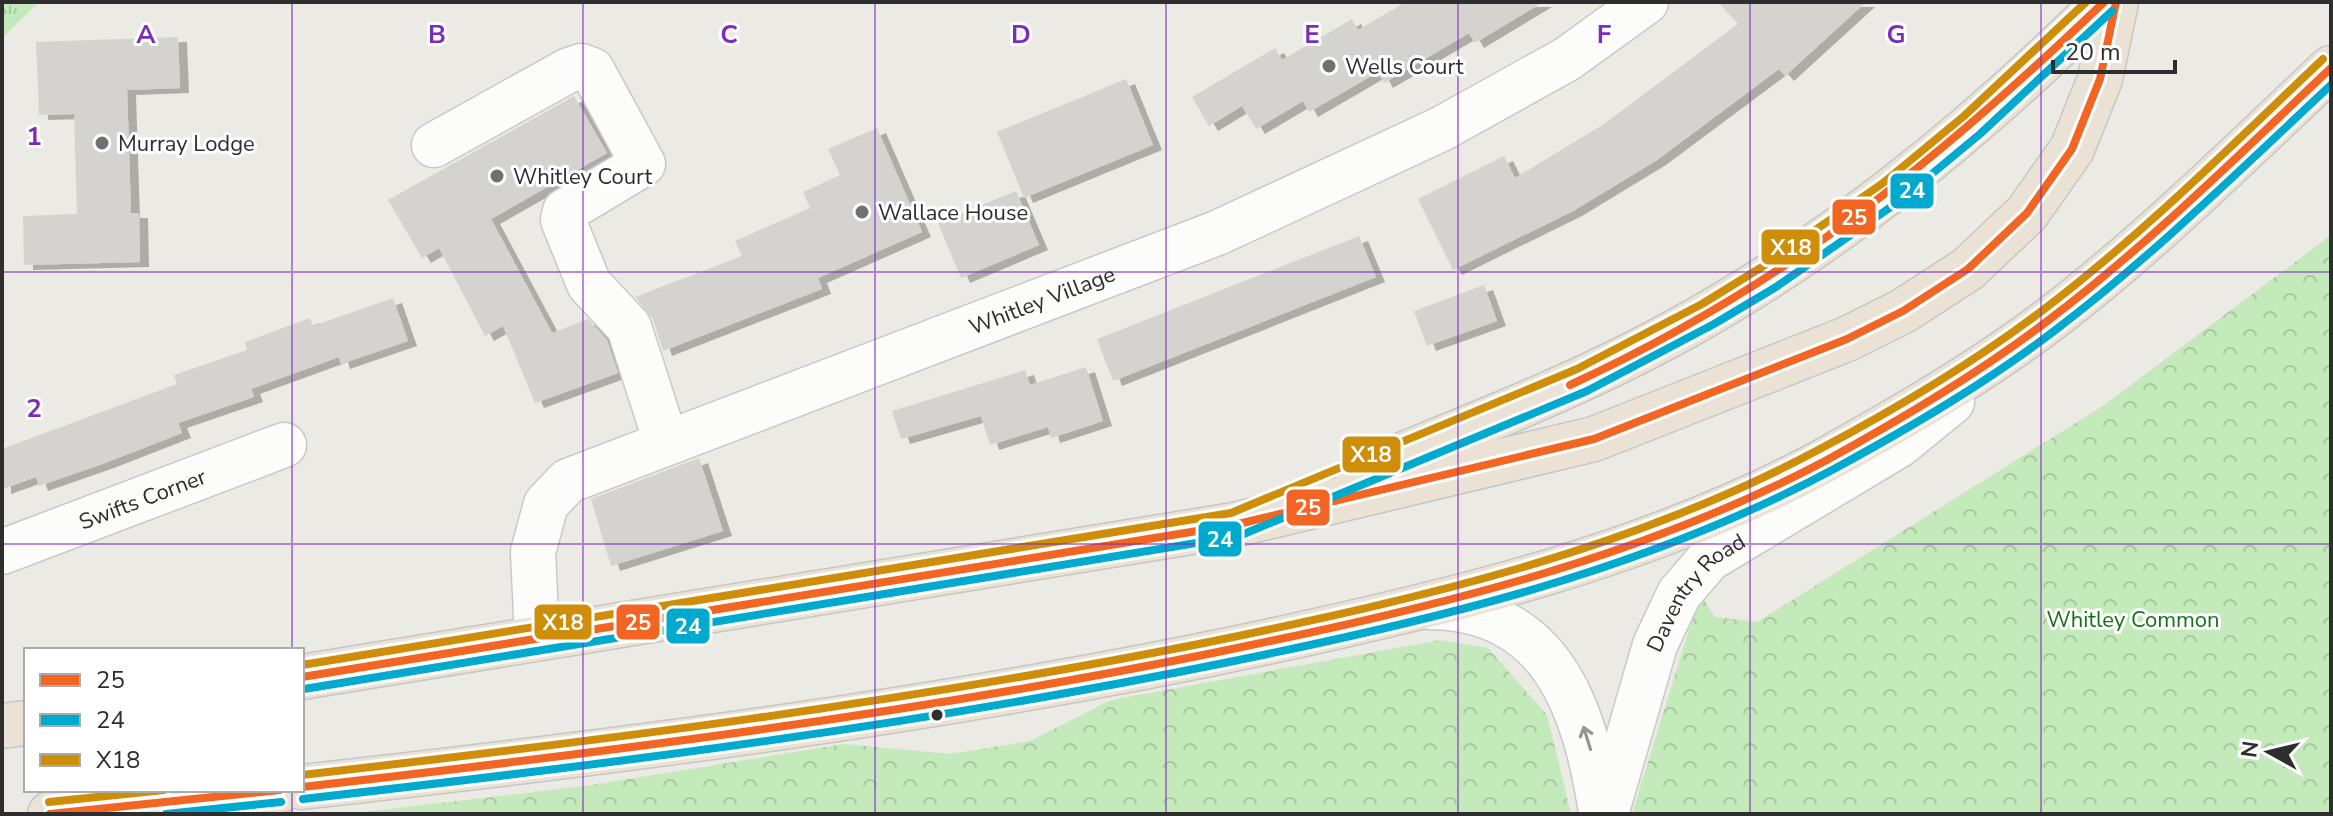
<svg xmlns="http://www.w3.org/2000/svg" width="2333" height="816" viewBox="0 0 2333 816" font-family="'Nunito Sans',sans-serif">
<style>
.grass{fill:url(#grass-tufts)}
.park{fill:url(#park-crowns)}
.building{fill:#d5d3cf;filter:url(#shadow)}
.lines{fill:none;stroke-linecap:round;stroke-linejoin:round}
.minor-casing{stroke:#cac9c9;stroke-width:47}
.highway-casing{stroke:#c6c6c4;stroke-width:47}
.minor{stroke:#fcfcfb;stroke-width:44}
.highway{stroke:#eae3d5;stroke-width:44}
.bus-1-casing{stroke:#fff;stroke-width:14}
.bus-2-casing{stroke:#fff;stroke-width:14}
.bus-3-casing{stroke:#fff;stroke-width:14}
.bus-1{stroke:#f26522;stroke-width:8}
.bus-2{stroke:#00a9ce;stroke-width:8}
.bus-3{stroke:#cf8e09;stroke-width:8}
.oneway{stroke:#959594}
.grid{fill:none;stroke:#7b2cbf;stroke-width:2;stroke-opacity:0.55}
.poi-dot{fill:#70706e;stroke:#fff;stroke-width:3}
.bus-dot{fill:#2e2e2e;stroke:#fff;stroke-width:3}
.labels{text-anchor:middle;stroke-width:6;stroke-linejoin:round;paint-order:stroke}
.poi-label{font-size:22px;fill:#2e2e2e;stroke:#fff;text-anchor:start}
.street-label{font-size:22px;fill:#2e2e2e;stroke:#fff}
.park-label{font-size:22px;fill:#177217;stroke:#fff}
.grid-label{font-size:26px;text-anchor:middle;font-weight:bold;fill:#7b2cbf;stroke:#fff;stroke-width:6;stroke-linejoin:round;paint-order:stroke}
.line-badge{stroke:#fff;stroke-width:3}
.badge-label{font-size:22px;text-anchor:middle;font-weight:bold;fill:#fff}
</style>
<defs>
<pattern id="grass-tufts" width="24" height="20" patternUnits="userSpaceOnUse" patternTransform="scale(2)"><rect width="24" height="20" fill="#c4e9bb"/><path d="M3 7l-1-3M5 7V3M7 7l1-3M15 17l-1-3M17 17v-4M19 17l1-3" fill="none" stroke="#a9c8a1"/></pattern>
<pattern id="park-crowns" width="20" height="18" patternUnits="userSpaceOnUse" patternTransform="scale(2)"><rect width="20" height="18" fill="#c4e9bb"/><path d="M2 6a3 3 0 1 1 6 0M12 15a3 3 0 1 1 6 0" fill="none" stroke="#a9c8a1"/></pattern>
<filter id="shadow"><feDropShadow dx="9" dy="5" stdDeviation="0" flood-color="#0004"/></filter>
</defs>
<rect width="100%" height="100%" fill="#eceae4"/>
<!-- grass -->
<path class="grass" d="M2 2H39L2 38Z"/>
<!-- park -->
<g class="park">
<path d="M2331 235V814H1632L1700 594 1715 617 1757 622 2103 406Z"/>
<path d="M1440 640 1488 648 1547 715 1571 814H347L592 785 844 744 950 754 1030 741 1111 700Z"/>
</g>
<!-- building -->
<g class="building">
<path d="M1406 2H1543L1475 43 1469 33 1384 83 1378 72 1309 112 1303 101 1256 129 1242 106 1209 126 1192 97 1275 48 1282 60 1352 19 1358 30Z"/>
<path d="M1718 2H1866L1785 76 1779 69 1657 160 1573 211 1453 270 1418 199 1504 156 1515 178 1604 124 1738 24Z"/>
<path d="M178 37 180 88 127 90 131 213H139L140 262 24 265 23 216 77 214 74 114 39 115 36 42Z"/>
<path d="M1126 79 1153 145 1024 198 997 132Z"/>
<path d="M574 96 607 153 491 219 552 333 588 319 607 340 618 373 535 403 503 326 485 336 439 248 422 258 388 200Z"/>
<path d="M877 128 922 232 818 278 822 289 663 351 653 319 635 297 742 256 735 241 810 208 803 192 840 175 828 149Z"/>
<path d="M1016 191 1039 245 961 278 938 223Z"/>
<path d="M1359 236 1376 277 1113 381 1097 339Z"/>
<path d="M1484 285 1497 321 1427 346 1414 311Z"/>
<path d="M393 298 408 341 341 364 339 357 251 389 254 397 178 423 182 433 105 463 39 486 36 477 2 489V449L177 384 174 375 247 350 245 342 310 318 313 326Z"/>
<path d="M1086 367 1103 421 1051 438 1048 427 990 445 981 416 901 439 892 411 1025 370 1030 385Z"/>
<path d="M699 458 723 531 611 566 591 499Z"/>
</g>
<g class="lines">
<defs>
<g id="minor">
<path d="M434 145 569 70 581 66 592 70 643 164 565 211 563 220 589 284 629 327 666 442"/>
<path id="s1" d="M2 552 284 445"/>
<path d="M1429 607C1552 608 1585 708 1601 812"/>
<path id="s2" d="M537 637 533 552 546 504 568 481 1217 233 1441 129 1567 59 1646 2"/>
<path id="s3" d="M1606 814 1655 645 1679 594 1709 559 1899 445 1952 402"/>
</g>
<g id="highway">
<path d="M1358 473C1462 430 1568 390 1668 336 1831 248 1973 132 2104 2"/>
<path d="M302 677 1234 525 1594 439 1847 339 1903 311 1968 269 2027 213 2072 149 2100 79 2116 2"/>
<path d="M2 726 26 723"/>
<path d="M302 787C625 751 949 710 1267 642 1457 601 1652 554 1824 461 1909 414 2001 360 2076 299 2165 228 2248 146 2331 68"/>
<path d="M50 814 280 790"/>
</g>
</defs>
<!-- minor casing -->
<use href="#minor" class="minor-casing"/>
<!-- highway casing -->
<use href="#highway" class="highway-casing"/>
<!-- minor -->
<use href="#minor" class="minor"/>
<!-- highway -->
<use href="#highway" class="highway"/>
<defs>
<g id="bus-1">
<path d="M1570 385C1783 287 1936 163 2104 2"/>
<path d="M302 677 1234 525 1594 439 1847 339 1903 311 1968 269 2027 213 2072 149 2100 79 2116 2"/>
<path d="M302 787C607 752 912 714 1213 653 1422 610 1634 562 1825 461 1902 419 1980 373 2050 319 2150 243 2240 154 2331 68"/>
<path d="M50 814 280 790"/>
</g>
<g id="bus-2">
<path d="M304 689 1239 536 1587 391 1714 324 1776 287 1898 202 1980 134 2112 11"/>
<path d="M303 799C612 764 919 725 1224 663 1432 621 1645 571 1834 469 1911 427 1988 382 2058 328 2155 254 2242 168 2331 85"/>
<path d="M166 814 281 802"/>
</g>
<g id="bus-3">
<path d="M302 665 1231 513 1577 369 1702 304 1762 267 1883 183 1964 116 2086 2"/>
<path d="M302 775C606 740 909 702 1209 642 1418 599 1629 551 1818 450 1896 409 1973 363 2043 310 2143 234 2232 145 2323 59"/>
<path d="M49 802 164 790"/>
</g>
</defs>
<!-- bus-1 casing -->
<use href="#bus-1" class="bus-1-casing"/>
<!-- bus-2 casing -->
<use href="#bus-2" class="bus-2-casing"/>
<!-- bus-3 casing -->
<use href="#bus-3" class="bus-3-casing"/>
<!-- bus-1 -->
<use href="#bus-1" class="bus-1"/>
<!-- bus-2 -->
<use href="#bus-2" class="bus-2"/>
<!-- bus-3 -->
<use href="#bus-3" class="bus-3"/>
</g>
<!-- one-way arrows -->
<defs><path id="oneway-shaft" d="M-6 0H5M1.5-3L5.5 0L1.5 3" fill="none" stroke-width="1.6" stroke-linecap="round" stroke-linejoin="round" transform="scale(2)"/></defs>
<use class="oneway" href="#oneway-shaft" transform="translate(1587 738) rotate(-107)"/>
<!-- grid -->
<path class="grid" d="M292 2V650M583 2V814M875 2V814M1166 2V814M1458 2V814M1750 2V814M2041 2V814M2 272H2331M2 544H2331M292 790V814"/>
<!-- markers -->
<g class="poi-dot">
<circle cx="1329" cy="66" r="8"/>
<circle cx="102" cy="143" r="8"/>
<circle cx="497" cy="176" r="8"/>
<circle cx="862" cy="212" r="8"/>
</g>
<circle class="bus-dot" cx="937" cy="715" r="7"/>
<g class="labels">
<!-- poi labels -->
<g class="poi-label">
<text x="1345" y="74">Wells Court</text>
<text x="118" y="151">Murray Lodge</text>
<text x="513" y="184">Whitley Court</text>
<text x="878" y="220">Wallace House</text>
</g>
<!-- street labels -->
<g class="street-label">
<text dy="8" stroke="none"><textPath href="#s2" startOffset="674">Whitley Village</textPath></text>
<text dy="8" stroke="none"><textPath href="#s1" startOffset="150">Swifts Corner</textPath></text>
<text dy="8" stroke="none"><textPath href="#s3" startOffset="244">Daventry Road</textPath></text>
</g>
<!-- park labels -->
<g class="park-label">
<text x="2133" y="627">Whitley Common</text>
</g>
</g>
<g class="grid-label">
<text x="146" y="43">A</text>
<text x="437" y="43">B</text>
<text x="729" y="43">C</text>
<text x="1021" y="43">D</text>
<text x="1312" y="43">E</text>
<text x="1604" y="43">F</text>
<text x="1896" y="43">G</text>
<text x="34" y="145">1</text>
<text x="34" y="417">2</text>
</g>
<g class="line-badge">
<rect x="1889" y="172" width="46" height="38" rx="8" fill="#00a9ce"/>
<rect x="1831" y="198" width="46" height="38" rx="8" fill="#f26522"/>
<rect x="1760" y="228" width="61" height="38" rx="8" fill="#cf8e09"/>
<rect x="1341" y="435" width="61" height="39" rx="8" fill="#cf8e09"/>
<rect x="1285" y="488" width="46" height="39" rx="8" fill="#f26522"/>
<rect x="1197" y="520" width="46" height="38" rx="8" fill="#00a9ce"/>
<rect x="615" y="603" width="46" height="38" rx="8" fill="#f26522"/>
<rect x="533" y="603" width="60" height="38" rx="8" fill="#cf8e09"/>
<rect x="665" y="607" width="46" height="38" rx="8" fill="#00a9ce"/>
</g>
<g class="badge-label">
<text x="1912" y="198">24</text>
<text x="1854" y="225">25</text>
<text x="1791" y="255">X18</text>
<text x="1371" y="462">X18</text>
<text x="1308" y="515">25</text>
<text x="1220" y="547">24</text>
<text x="638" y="630">25</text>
<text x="563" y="630">X18</text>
<text x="688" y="634">24</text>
</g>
<!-- border -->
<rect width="2333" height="816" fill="none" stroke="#2e2e2e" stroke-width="8"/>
<!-- legend -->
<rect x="24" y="648" width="280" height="144" fill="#ffffff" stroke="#ababab" stroke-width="2"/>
<rect x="40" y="674" width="40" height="12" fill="#f26522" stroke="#ababab" stroke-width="2"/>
<text x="96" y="688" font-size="24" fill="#2e2e2e">25</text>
<rect x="40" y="714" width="40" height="12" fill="#00a9ce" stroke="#ababab" stroke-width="2"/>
<text x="96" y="728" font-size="24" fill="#2e2e2e">24</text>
<rect x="40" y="754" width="40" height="12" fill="#cf8e09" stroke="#ababab" stroke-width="2"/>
<text x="96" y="768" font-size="24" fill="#2e2e2e">X18</text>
<!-- north arrow -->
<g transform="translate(2269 752) rotate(278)" stroke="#ffffff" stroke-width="6" paint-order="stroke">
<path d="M0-6L14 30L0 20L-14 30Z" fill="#2e2e2e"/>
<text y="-12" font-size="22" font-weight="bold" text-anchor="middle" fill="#2e2e2e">N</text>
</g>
<!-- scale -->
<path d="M2053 60v12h122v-12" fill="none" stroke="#2e2e2e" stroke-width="4"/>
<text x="2065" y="60" font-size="24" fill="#2e2e2e" stroke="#ffffff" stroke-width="6" paint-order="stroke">20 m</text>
</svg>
